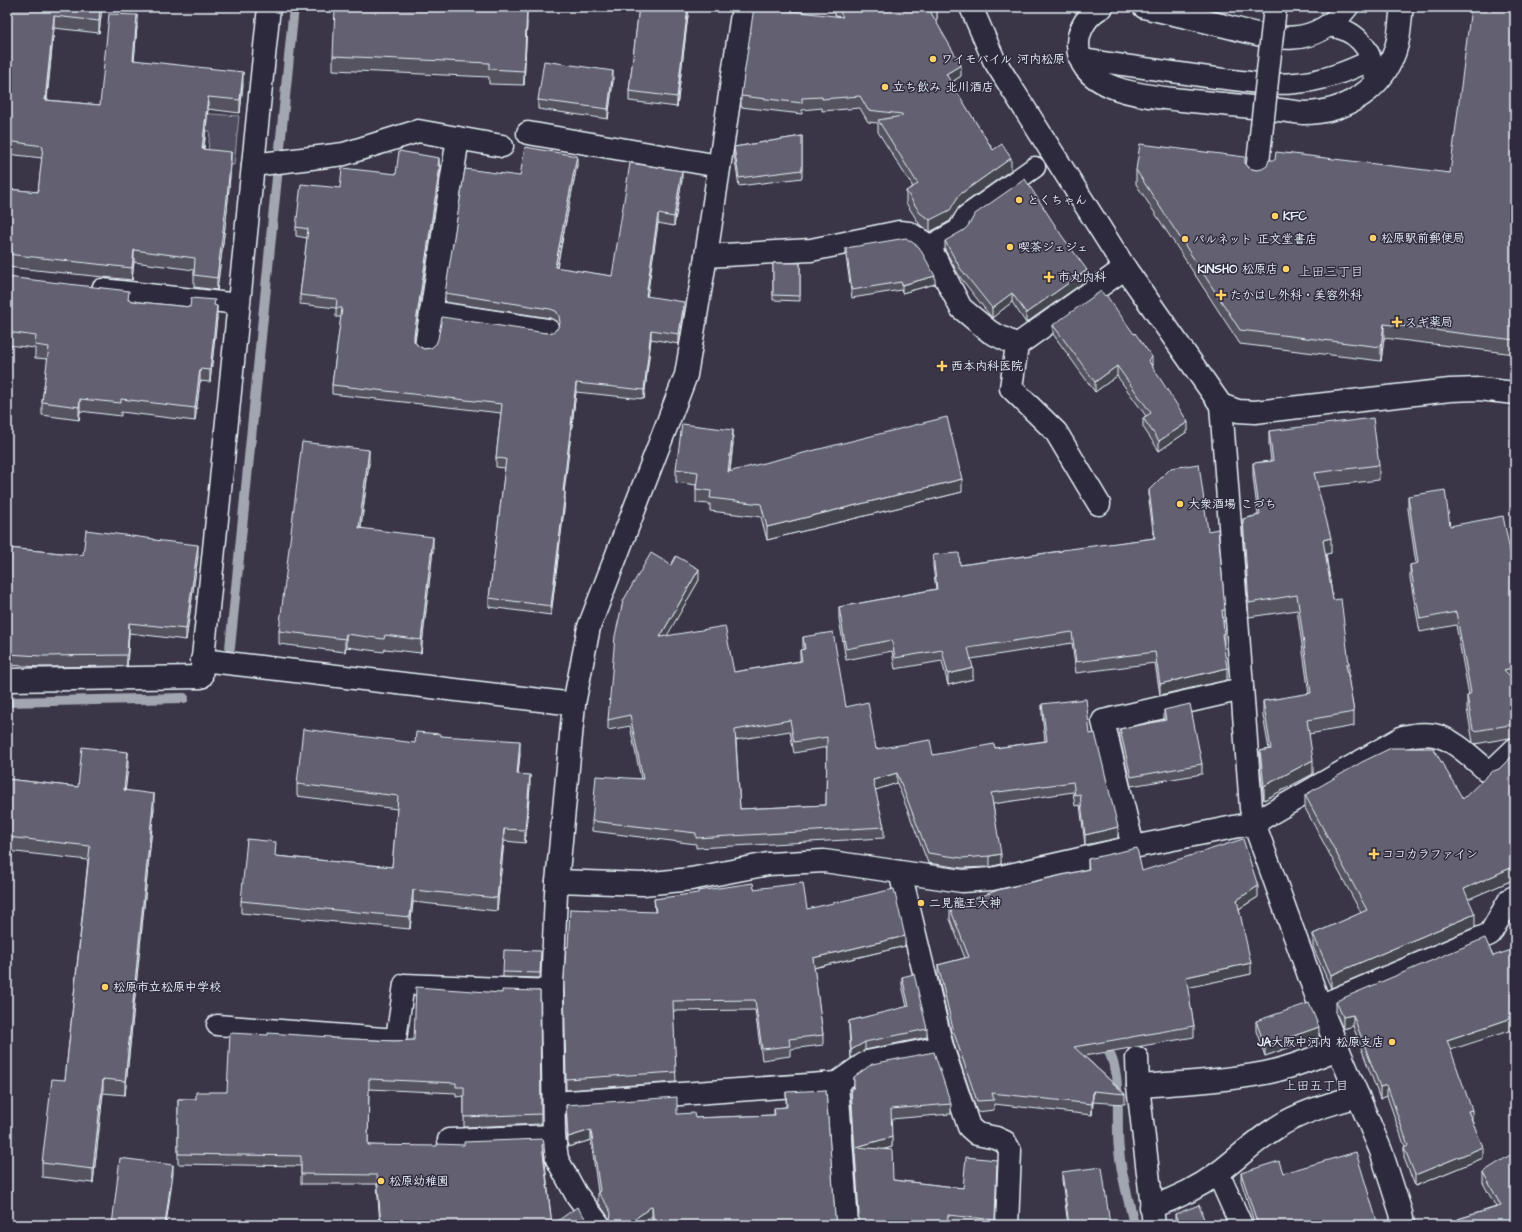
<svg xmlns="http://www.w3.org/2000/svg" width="1522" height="1232" viewBox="0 0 1522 1232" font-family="'Architects Daughter','Klee One',sans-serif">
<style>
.green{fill:#504e5f;stroke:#9ca0ac}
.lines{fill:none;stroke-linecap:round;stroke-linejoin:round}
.stream{stroke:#a2a6b1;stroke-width:10}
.lane-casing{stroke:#e8f1f8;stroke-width:23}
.street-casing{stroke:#e8f1f8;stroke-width:25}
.secondary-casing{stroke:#e8f1f8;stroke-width:25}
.lane{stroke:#2f2a3d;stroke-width:20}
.street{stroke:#2f2a3d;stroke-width:22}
.secondary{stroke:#2f2a3d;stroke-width:22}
.street-bridge-casing{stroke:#e8f1f8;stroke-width:25;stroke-linecap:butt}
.street-bridge{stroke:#2f2a3d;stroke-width:22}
.wall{fill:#555361;stroke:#e8f1f8;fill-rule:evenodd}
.shaded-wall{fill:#45444f;stroke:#e8f1f8}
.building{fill:#636171;stroke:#e8f1f8;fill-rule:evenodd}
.poi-dot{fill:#ffd166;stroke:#2f2a3d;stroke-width:1.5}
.labels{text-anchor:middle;stroke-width:3;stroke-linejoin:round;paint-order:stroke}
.poi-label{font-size:12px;font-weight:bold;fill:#e8f1f8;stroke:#2f2a3d;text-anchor:start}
.neighbourhood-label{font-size:13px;fill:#e8f1f8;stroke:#2f2a3d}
</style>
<rect width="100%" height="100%" fill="#3a3648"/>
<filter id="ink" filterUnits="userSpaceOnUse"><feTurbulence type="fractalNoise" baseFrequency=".025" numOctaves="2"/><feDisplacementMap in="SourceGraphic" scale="8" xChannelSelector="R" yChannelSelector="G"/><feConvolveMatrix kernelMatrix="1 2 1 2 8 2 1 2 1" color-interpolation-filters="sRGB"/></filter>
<g filter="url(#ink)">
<!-- green -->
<path class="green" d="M199 113 239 116 234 165 207 162 210 131 161 127Z"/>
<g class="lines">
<!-- stream -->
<g class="stream">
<path d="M230 648 294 7"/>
<path d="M7 702 184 698"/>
<path d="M1101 1041C1125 1064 1115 1119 1119 1150 1121 1175 1129 1200 1134 1225"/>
</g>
<defs>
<g id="lane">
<path d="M1329 26C1354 29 1372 47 1373 72"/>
<path d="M1081 59C1123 65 1165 71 1208 77 1236 80 1267 86 1296 83 1323 81 1347 72 1371 60"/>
<path d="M929 246 958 230 966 216 1035 167"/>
<path d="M102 289 239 304"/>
<path d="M217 1025 396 1039 404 984 552 990"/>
</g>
<g id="street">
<path d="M1102 7C1088 14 1079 28 1078 43 1077 92 1147 96 1182 100 1202 102 1222 104 1242 106 1262 108 1282 110 1303 113 1346 113 1386 88 1397 44 1400 32 1400 19 1402 7"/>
<path d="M1144 7C1170 13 1196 19 1221 25 1268 37 1312 53 1347 7"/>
<path d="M528 133 719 166"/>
<path d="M253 165 344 154 418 131 502 146"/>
<path d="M706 256 811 250 899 232 909 233 929 246 961 308 990 332 1017 345"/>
<path d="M431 312 548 330"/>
<path d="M426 346 458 138"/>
<path d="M1221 405 1251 808 1254 823 1320 1006 1381 1151 1401 1213 1403 1225"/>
<path d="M1099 504 1056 432 1011 388 1017 345 1125 268"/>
<path d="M202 660 574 704"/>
<path d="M7 680 201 677 269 7"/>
<path d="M1133 847 1103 721 1242 689"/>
<path d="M900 872 942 1047 969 1127 977 1134 996 1138 1005 1142 1010 1151 1007 1225"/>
<path d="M557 881 643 884 691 879 768 864 824 861 962 881 992 879 1133 847 1254 823 1403 737C1413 735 1423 733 1434 735 1455 739 1474 760 1490 773L1515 749"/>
<path d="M1320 1006 1490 934 1510 899 1515 897"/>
<path d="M1137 1058 1138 1086 1154 1225"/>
<path d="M837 1083 847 1225"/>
<path d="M1138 1086C1180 1083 1223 1081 1265 1073 1291 1068 1314 1058 1338 1049"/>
<path d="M554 1103 837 1083 867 1062 942 1047"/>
<path d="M449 1140 554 1136"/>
<path d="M1218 1173 1241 1225"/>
<path d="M1151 1207C1175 1199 1198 1188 1218 1173 1238 1158 1255 1141 1276 1128 1300 1112 1330 1104 1358 1096"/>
<path d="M599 1225 576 1194 557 1159 554 1136 552 990 556 893 574 704 589 627 686 375 706 256 743 7"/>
</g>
<path id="secondary" d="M971 7 994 60 1125 268 1221 405 1238 411 1255 412 1450 390 1479 389 1515 393"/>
</defs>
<!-- lane casing -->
<use href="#lane" class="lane-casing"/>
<!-- street casing -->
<use href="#street" class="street-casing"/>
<!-- secondary casing -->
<use href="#secondary" class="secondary-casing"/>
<!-- lane -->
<use href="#lane" class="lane"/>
<!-- street -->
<use href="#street" class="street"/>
<!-- secondary -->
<use href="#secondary" class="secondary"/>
<defs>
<path id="street-bridge" d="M1257 172 1275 7"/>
</defs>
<!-- street-bridge casing -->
<use href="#street-bridge" class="street-bridge-casing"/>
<!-- street-bridge -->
<use href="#street-bridge" class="street-bridge"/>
</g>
<!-- wall -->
<g class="wall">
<path d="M7 7H102L99 33 54 28 47 100 100 105 137 27 134 60 243 84 240 113 208 109 204 149 231 164 227 211 217 290 194 287V270L134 262 132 280 7 267V189L38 192 42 158 7 154Z"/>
<path d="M632 7H689L677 107 629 101V91L639 8Z"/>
<path d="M830 7H937V19L935 20 961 76 951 83 993 150 1011 170 959 207 950 221 930 232 920 225 906 203V191L913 187 878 132V123L868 122 860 108 822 111V108L802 110V114L741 107V96L836 16Z"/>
<path d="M1515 7V354L1384 338 1381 361 1240 344 1136 184V170L1245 163 1249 168 1256 170 1450 173Z"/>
<path d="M527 22 524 85 489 84V77L333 70V56Z"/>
<path d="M613 81 608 119 538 109V100Z"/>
<path d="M802 136V178L739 186 734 155V147Z"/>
<path d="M439 158 440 175 414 341 418 346 424 349 553 332 557 329 559 325 556 321 550 318 445 302V293L520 176 577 165 557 268 612 276 682 180 674 226 658 223 647 296 684 311 679 344 651 339 644 399 576 392 564 492 565 501 551 615 489 607V598L505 468 496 467V458L501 413 332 394V385L341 317H336V308L300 304V295L307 238 296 236V227L340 188 396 174Z"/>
<path d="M945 241 1087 280 1026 323 1012 302 992 318 960 277 945 250Z"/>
<path d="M846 248 935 284 902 293 901 290 852 298 846 256Z"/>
<path d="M773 263H800V301L773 300Z"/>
<path d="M7 277 139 302 190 307 215 305 217 318 210 382 200 381 195 421 121 412V416L80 411 79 420 42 415V402L48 359 35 358V348L7 345Z"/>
<path d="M1053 325 1152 366 1188 431 1159 451 1143 427V418L1146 416 1117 376 1095 392 1053 334Z"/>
<path d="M1269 431 1379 465V480L1317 487 1331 553 1326 554 1333 600 1349 664V678H1348L1354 712V726L1309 734 1313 774 1264 800 1260 765V751L1269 749 1263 716V701L1309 694 1297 610 1249 617 1243 533V519L1258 515 1253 477V463L1271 461 1269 445Z"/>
<path d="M733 443 730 472 962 492 767 540 761 517 710 511V504L696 503V485L676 482V469Z"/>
<path d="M369 463 361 528 433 550 421 653 385 649 384 652 346 647 345 652 279 644V631Z"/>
<path d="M1149 490 1208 531 1225 610V621H1223L1224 633V645H1223L1227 680 1160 695 1155 663 1076 673 1072 643 971 659 973 679 948 685 942 661 895 669 892 651 846 660 839 619V607L936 589 933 566V555L960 565 1154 538 1149 501Z"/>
<path d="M1408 496 1450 526 1515 681V737L1475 744 1473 742 1467 709V696L1469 695 1456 625 1420 632 1410 578V565L1416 564 1408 509Z"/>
<path d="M154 540 198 556 186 640 129 633 127 666 41 667 7 665V548L83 555Z"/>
<path d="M671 565 699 580 666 636 734 672 800 661V650H803V637L846 707 876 749 933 755 995 748 1045 741 1042 714V704L1090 734 1118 838 1085 845 1080 805 1075 806 1073 792 993 804 1001 864 990 867 962 868 928 863 897 783 875 790 884 827V838L696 848V844L592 831V821L641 779 630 726 608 730V720ZM790 731 794 753 827 747 826 805 740 809 736 740Z"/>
<path d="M1164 710 1202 764V774L1131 786 1120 739V729L1164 721Z"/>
<path d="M441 736 520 754 518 774 530 787 525 843 504 841 497 911 413 902 410 929 241 913V901L276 856 392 867 397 809 297 796V784L415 743Z"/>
<path d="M1515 753V879L1468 899 1475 927 1331 988 1313 947V934L1361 913 1305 808V795L1463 799 1499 769Z"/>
<path d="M128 766 125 790 154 808 125 1095 103 1093 93 1183 42 1177V1163L65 1080 88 860 7 851V779L78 787Z"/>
<path d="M1088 859 1258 897 1239 909 1251 974 1187 987 1194 1026V1037L1084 1056 1125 1094V1104L1093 1102 1092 1115 994 1104V1110L977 1112 954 1044 938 976V965L965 958 950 919V908L1088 870Z"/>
<path d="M754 889 905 946 814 968 823 1035V1045L790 1049V1056L762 1060 755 1010 673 1011 676 1082 566 1090 564 980 568 947 655 912 654 899Z"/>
<path d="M541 951 540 978 503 977V972Z"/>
<path d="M902 977 927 1029V1037L865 1050 851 1058 849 1029V1021L907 1007 902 985Z"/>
<path d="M540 991 541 1124 464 1127V1096L456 1097V1093L369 1089 368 1145 544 1154 552 1225H380L377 1184H301V1166L178 1164V1099H196L227 1092 331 1038 395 1041 414 1040 502 993Z"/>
<path d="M1336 1001 1450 1050 1483 1158 1415 1186 1404 1158V1147H1405L1387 1096 1380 1099 1353 1026 1343 1029 1336 1013Z"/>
<path d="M1256 1021 1319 1037 1265 1056 1256 1031Z"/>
<path d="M854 1077 951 1104V1114L891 1119 892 1147 882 1149 893 1180 963 1188 997 1160 995 1225H854L858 1221 859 1217 851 1098V1088H854Z"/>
<path d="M786 1092 836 1222 840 1225H653L652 1216 610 1221 609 1218 598 1202V1192L591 1140 568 1147 566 1105 677 1114 695 1118 774 1115V1108L786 1107Z"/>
<path d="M1062 1172 1110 1225H1068L1062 1180Z"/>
<path d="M1483 1172 1515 1225H1458V1219L1496 1207 1483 1183Z"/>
<path d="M1241 1173H1283L1378 1225H1255L1241 1181Z"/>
<path d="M1175 1214 1206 1225H1176L1175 1223Z"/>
</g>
<!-- shaded-wall -->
<g class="shaded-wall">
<path d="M100 7H102L99 33V21Z"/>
<path d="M688 7H689L677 107V97Z"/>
<path d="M937 7V19L930 23V11Z"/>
<path d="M527 8V22L524 85V71Z"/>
<path d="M137 15V27L133 73V60Z"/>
<path d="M54 16V28L45 112V100Z"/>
<path d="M961 65V76L946 86V74Z"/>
<path d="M613 71V81L608 119V109Z"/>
<path d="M243 72V84L240 113V100Z"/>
<path d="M208 97V109L202 161V149Z"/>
<path d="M231 152V164L227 211 217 290V278Z"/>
<path d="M577 156V165L555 276V267Z"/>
<path d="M1011 158V170L959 207 950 221 930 232V220L959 195Z"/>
<path d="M440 166V175L414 344V335Z"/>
<path d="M682 171V180L674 226V217Z"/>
<path d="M658 214V223L646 305V296Z"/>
<path d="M134 250V262L132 280V268Z"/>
<path d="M1087 270V280L1026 323V313Z"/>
<path d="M935 276V284L902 293V285Z"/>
<path d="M1012 293V302L992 318V308Z"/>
<path d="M684 302V311L679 344V334Z"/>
<path d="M217 306V318L210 382V370Z"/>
<path d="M1384 324V338L1381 361V347Z"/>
<path d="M651 330V339L644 399V390Z"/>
<path d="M1152 357V366L1148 360Z"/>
<path d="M1117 366V376L1095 392V382Z"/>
<path d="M200 369V381L195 421V408Z"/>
<path d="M576 383V392L563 501V491Z"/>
<path d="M80 399V411L79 420V407Z"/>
<path d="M1188 422V431L1159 451V441Z"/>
<path d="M733 430V443L728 485V472Z"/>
<path d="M369 450V463L359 541V528Z"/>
<path d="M962 479V492L767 540V527Z"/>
<path d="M565 492V501L551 615V606Z"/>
<path d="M433 537V550L421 653V640Z"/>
<path d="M1331 538V553L1323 555V540Z"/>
<path d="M198 545V556L186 640V629Z"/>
<path d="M699 569V580L660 648V637Z"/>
<path d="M129 623V633L127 666V655Z"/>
<path d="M346 634V647L345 652V639Z"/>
<path d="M1515 667V680L1504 682V670Z"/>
<path d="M973 668V679L948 685V674Z"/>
<path d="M1227 668V680L1160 695V684Z"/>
<path d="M520 741V754L517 786V774Z"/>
<path d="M128 752V766L124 804V790Z"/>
<path d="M1313 760V774L1264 800V786Z"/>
<path d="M897 773V783L873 791V780Z"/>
<path d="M530 775V787L525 843V830Z"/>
<path d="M154 794V808L125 1095V1081Z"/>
<path d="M1118 827V838L1085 845V835Z"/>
<path d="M504 829V841L497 911V898Z"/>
<path d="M1001 854V864L990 867V856Z"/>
<path d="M1515 866V879L1464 901V889Z"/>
<path d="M1258 886V897L1237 910V900Z"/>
<path d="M413 890V902L410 929V917Z"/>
<path d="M1475 914V927L1331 988V975Z"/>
<path d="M905 936V946L813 968V958Z"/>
<path d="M1251 963V974L1186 988V977Z"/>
<path d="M1353 1015V1026L1343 1029V1017Z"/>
<path d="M1515 1017V1029L1447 1051V1040Z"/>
<path d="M1319 1027V1037L1265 1056V1046Z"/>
<path d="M865 1042V1050L851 1058V1050Z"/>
<path d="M103 1079V1093L93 1183V1169Z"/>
<path d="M1387 1085V1096L1380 1099V1087Z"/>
<path d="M1093 1091V1102L1092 1115V1104Z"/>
<path d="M1472 1110V1121L1468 1111Z"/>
<path d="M591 1130V1140L568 1147V1137Z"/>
<path d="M892 1137V1147L856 1157V1147Z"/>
<path d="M544 1144V1154L542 1155V1145Z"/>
<path d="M1483 1147V1158L1415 1186V1175Z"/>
<path d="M173 1165V1174L166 1225H165Z"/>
<path d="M652 1206V1216L641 1225H627Z"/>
</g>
<!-- building -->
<g class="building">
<path d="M7 7H100L99 21 54 16 45 100 100 105 109 14 137 15 133 60 243 72 240 100 208 97 202 149 231 152 227 198 217 278 194 275 195 258 134 250 132 268 7 254V189L38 192 43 146 7 141Z"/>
<path d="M335 7H503L527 8 524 71 489 69V63L333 56Z"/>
<path d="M639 7H688L677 97 629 91Z"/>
<path d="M754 7H758L843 17 837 7H937L930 11 961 65 946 74 993 150 1002 144 1011 158 959 195 950 210 930 220 920 213 906 191 918 184 878 120 902 116V114L868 110 860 96 822 99V97L802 98V103L741 96Z"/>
<path d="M1471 7H1515V340L1384 324 1381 347 1240 330 1136 170 1140 144 1245 157V163L1249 168 1256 170 1262 169 1267 166 1269 160H1275L1276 152 1450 173Z"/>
<path d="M544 61 613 71 608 109 538 100Z"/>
<path d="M802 136V170L739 178 734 147Z"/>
<path d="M525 147 577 156 555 267 612 276 630 163 682 171 674 217 658 214 646 296 684 302 679 334 651 330 644 390 576 383 563 491 565 492 551 606 489 598 506 459 496 458 502 404 332 385 342 308H336L337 299 300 295 308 229 296 227 301 184 340 188 342 168 396 174 399 151 439 158 438 166H440L414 335V341L418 346 424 349 431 348 436 344 438 339 442 317 546 333 553 332 557 329 560 323 559 316 556 311 550 309 445 293 465 169 520 176Z"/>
<path d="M1025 179 1062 236 1087 270 1026 313 1012 293 992 308 960 268 945 241 964 230 968 226 975 214Z"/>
<path d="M906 238 919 247 935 276 902 285 901 282 852 290 846 248Z"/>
<path d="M773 263H800V296L773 295Z"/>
<path d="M7 277 129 291 128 300 139 302 190 307 191 298 215 300 214 305 217 306 210 370 200 369 195 408 121 399V403L80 399 79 407 42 402 49 347 35 345 36 336 7 332Z"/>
<path d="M1101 291 1105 296 1106 295 1134 334 1135 333 1152 357 1148 360 1188 422 1159 441 1143 418 1151 413 1117 366 1095 382 1053 325Z"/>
<path d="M947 417 962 479 767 527 761 504 710 498 711 491 696 489 698 472 676 469 682 424 733 430 728 472Z"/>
<path d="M1373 418 1379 465 1314 473 1331 538 1323 540 1333 600 1341 599 1349 664H1346L1354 712 1307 720 1313 760 1264 786 1260 751 1271 749 1263 701 1311 693 1297 595 1249 603 1243 519 1260 515 1253 463 1273 461 1269 431Z"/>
<path d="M302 442 369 450 359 528 433 537 421 640 385 635 384 639 346 634 345 639 279 631Z"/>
<path d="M1199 464 1208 531 1218 529 1225 610H1222L1224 633 1222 634 1227 668 1160 684 1155 652 1076 662 1072 632 968 648 973 668 948 674 942 650 895 658 892 640 846 649 839 607 937 589 933 555 959 553 960 565 1062 551V550L1155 538 1149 490 1171 468Z"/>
<path d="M1445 490 1450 526 1503 516 1515 576V667L1504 670 1515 681V724L1475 731 1473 729 1467 696 1471 693 1456 612 1420 619 1410 565 1418 563 1408 496Z"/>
<path d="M86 530 154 539V540L198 545 186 629 129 623 127 655 41 656 7 654V548L83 555Z"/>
<path d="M651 553 671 565 676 556 699 569 660 637 725 626 734 672 802 661 800 650 805 649 803 637 833 632 846 707 868 702 876 749 930 740 933 755 994 744 995 748 1047 741 1042 704 1086 699 1090 734 1095 733 1118 827 1085 835 1080 794 1075 795 1073 782 991 793 1001 854 990 856 962 858 928 853 897 773 873 780 884 827 696 838V833L592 821 596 776 643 779 630 715 608 720 615 636 623 601ZM790 720 794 742 827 737 826 805 740 809 735 730Z"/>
<path d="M1190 704 1202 764 1131 777 1120 729 1166 720 1164 710Z"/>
<path d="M303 729 415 743 416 732 441 734V736L520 741 517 774 530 775 525 830 504 829 497 898 413 890 410 917 241 901 247 839 276 842 275 856 392 867 398 796 297 784Z"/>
<path d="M82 747 128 752 124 790 154 794 125 1081 103 1079 93 1169 42 1163 52 1079 65 1080 90 846 7 837V779L78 787Z"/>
<path d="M1391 748H1433L1463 799 1491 772 1499 769 1515 753V866L1464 889 1475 914 1331 975 1313 934 1367 910 1305 795 1362 762Z"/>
<path d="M1243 839 1258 886 1237 900 1251 963 1186 977 1194 1026 1074 1047 1125 1094 1093 1091 1092 1104 992 1093 994 1100 977 1101 954 1033 938 965 969 957 950 908 998 890 1089 869 1088 859 1137 848 1142 871Z"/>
<path d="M753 883 754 889 803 883 807 909 894 889 905 936 813 958 823 1035 789 1039 790 1046 762 1049 755 1000 673 1001 676 1072 566 1079 564 980 566 947H568L570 909 656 912 654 899 698 893V891Z"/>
<path d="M1485 938 1493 956 1515 949V1017L1447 1040 1472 1110 1468 1111 1483 1147 1415 1175 1404 1147 1408 1145 1387 1085 1380 1087 1353 1015 1343 1017 1336 1001Z"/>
<path d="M504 950 541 951 540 973 503 972Z"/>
<path d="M914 974 927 1029 865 1042 851 1050 849 1021 909 1006 902 977Z"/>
<path d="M416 987 502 993V990L540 991 541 1114 464 1117V1087H456V1083L369 1079 368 1145 437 1146V1144L464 1145V1142L543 1139 544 1144 542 1145 552 1225H381L377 1175 301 1174V1156L178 1154V1099H196V1092H227L230 1033 268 1035V1033L331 1037V1038L395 1041 414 1040Z"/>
<path d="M1309 1003 1319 1027 1265 1046 1256 1021Z"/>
<path d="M934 1052 951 1104 891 1109 892 1137 856 1147 892 1150 893 1180 963 1188 966 1157 997 1160 995 1220 948 1215 947 1225H854L858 1221 859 1214 851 1088H854V1077L872 1064Z"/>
<path d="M826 1090 835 1216 836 1222 840 1225H654L652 1206 627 1225H606L610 1220 611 1214 609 1208 598 1192 600 1191 591 1130 568 1137 566 1105 677 1097V1114L694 1113 695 1118 775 1115 774 1108 787 1107 786 1092Z"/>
<path d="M1356 1152 1378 1225H1258L1241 1173 1279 1161 1283 1173Z"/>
<path d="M1515 1152V1225H1460L1458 1219 1501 1206 1483 1172Z"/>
<path d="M120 1158 173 1165 165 1225H112Z"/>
<path d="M1102 1167 1110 1225H1069L1062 1172Z"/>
<path d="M1199 1205 1206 1225H1179L1175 1214Z"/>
<path d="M577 1207 589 1223 592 1225H552Z"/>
</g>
</g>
<!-- markers -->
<g class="poi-dot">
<circle cx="933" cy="59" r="4"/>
<circle cx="885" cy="87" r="4"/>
<circle cx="1019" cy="200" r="4"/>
<circle cx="1275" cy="216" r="4"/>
<circle cx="1373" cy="238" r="4"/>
<circle cx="1185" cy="239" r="4"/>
<circle cx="1010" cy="247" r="4"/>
<circle cx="1286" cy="269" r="4"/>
<path d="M1047 271h4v4h4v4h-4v4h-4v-4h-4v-4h4z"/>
<path d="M1219 289h4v4h4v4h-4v4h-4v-4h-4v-4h4z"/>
<path d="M1395 316h4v4h4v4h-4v4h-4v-4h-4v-4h4z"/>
<path d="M940 360h4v4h4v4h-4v4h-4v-4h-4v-4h4z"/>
<circle cx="1180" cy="504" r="4"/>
<path d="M1372 848h4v4h4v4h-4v4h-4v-4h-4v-4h4z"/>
<circle cx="921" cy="903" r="4"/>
<circle cx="105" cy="987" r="4"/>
<circle cx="1392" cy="1042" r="4"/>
<circle cx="381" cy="1181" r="4"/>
</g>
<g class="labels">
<!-- poi labels -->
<g class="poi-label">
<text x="941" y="63">ワイモバイル 河内松原</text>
<text x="893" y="91">立ち飲み 北川酒店</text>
<text x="1027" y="204">とくちゃん</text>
<text x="1283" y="220">KFC</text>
<text x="1381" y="242">松原駅前郵便局</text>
<text x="1193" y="243">パルネット 正文堂書店</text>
<text x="1018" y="251">喫茶ジェジェ</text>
<text x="1278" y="273" text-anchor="end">KINSHO 松原店</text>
<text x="1058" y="281">市丸内科</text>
<text x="1230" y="299">たかはし外科・美容外科</text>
<text x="1405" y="326">スギ薬局</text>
<text x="951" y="370">西本内科医院</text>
<text x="1188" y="508">大衆酒場 こづち</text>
<text x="1382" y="858">ココカラファイン</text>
<text x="929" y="907">二見龍王大神</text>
<text x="113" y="991">松原市立松原中学校</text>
<text x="1384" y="1046" text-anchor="end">JA大阪中河内 松原支店</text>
<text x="389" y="1185">松原幼稚園</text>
</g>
<!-- neighbourhood labels -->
<g class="neighbourhood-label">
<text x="1331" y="276">上田三丁目</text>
<text x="1316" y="1090">上田五丁目</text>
</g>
</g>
<!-- margin -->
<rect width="1522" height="1232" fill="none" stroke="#2f2a3d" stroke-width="24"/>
<rect x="12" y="12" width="1498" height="1208" fill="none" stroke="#e8f1f8" stroke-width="1.5" filter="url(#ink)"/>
</svg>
